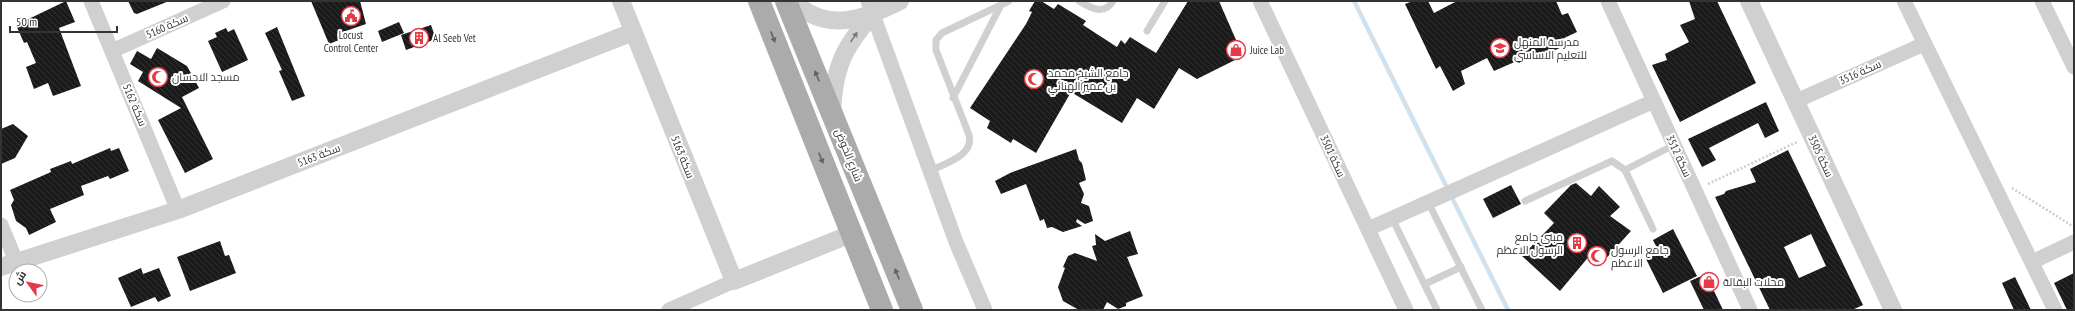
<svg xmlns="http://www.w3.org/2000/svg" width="2075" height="311" viewBox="0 0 2075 311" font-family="'PT Sans Narrow',Cairo,sans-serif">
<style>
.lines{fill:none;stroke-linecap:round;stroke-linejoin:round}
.stream{stroke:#cfe2ee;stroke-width:4.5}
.building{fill:url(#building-back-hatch);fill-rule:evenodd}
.path{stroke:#cdcdcd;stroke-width:2.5;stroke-dasharray:2 2;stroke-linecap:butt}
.service{stroke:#d0d0d0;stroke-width:7}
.minor{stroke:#d0d0d0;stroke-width:15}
.tertiary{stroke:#d0d0d0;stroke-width:18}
.primary{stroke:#ababab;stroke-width:22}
.oneway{fill:#636363}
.oneway2{fill:#7a7a7a}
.labels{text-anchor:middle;stroke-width:4;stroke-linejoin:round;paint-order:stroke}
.street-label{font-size:11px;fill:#333;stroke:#fff}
.poi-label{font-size:11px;fill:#333;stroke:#fff;text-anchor:start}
</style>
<defs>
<pattern id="building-back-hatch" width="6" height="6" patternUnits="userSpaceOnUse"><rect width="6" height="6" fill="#1a1a1a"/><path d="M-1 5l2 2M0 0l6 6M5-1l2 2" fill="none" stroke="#333"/></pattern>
</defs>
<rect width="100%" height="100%" fill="#fff"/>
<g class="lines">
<!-- stream -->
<path class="stream" d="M1354 1 1508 310"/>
</g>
<!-- building -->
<g class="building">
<path d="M66 1 75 22 59 28 81 86 53 96 48 83 34 89 26 67 36 63 27 42 24 43 16 25Z"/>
<path d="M128 1H169L137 14 134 13Z"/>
<path d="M311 1H360L366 24 337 34 339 40 329 44Z"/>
<path d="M1035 1H1041L1054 9 1058 4 1086 21 1083 25 1117 47 1121 40 1125 44 1130 37 1156 53 1188 1H1219L1243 56 1197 79 1179 68 1154 109 1137 98 1122 123 1071 92 1036 153 1013 139 1011 143 987 128 990 121 970 108 1026 24 1032 12 1029 11Z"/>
<path d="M1413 1H1428L1434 13 1457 1H1556L1562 15 1568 13 1577 32 1560 40 1564 46 1536 59 1533 54 1494 71 1487 58 1461 71 1465 84 1453 91 1440 66 1436 69 1405 4Z"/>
<path d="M1689 1H1717L1756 83 1680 122 1652 65 1667 60 1665 54 1689 42 1680 25 1695 19Z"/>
<path d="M399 22 404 33 382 42 378 31Z"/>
<path d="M431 25 436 39 406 50 401 35Z"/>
<path d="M277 27 305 96 292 101 279 71 282 70 265 33Z"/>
<path d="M226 28 228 32 234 29 248 60 222 72 208 41 217 37 215 33Z"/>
<path d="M157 48 187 66 199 88 182 97 213 159 185 173 158 120 181 108 138 81 143 72 130 64 137 51 151 59Z"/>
<path d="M1766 102 1779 131 1765 138 1758 123 1709 148 1716 160 1702 167 1688 139Z"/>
<path d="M13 124 28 136 15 158 1 164V129Z"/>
<path d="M110 148 111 151 119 148 129 171 110 179 108 176 81 186 84 195 50 209 56 222 29 235 26 228 16 221 11 205 14 200 10 190 51 172 50 169 71 161 72 164Z"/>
<path d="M1076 149 1079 160 1082 163 1086 180 1079 183 1084 194 1081 203 1089 206 1093 221 1085 224 1077 219 1076 222 1082 226 1063 232 1052 227 1047 228 1044 219 1040 221 1026 184 1001 194 995 181 1010 173Z"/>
<path d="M1788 150 1863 305 1852 310H1770L1715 197 1724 194 1726 191 1756 182 1750 169ZM1811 234 1826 266 1799 278 1784 247Z"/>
<path d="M1576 183 1591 196 1599 186 1620 207 1610 216 1631 231 1600 265 1591 254 1560 291 1522 256 1554 223 1544 213 1571 185Z"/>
<path d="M1511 185 1521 204 1493 218 1483 199Z"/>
<path d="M1673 229 1697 276 1663 293 1644 255 1657 248 1653 240Z"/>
<path d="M1130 231 1138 254 1127 257 1143 296 1126 303V306L1118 309 1107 302 1103 310H1079L1063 301 1058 287 1065 268 1063 267 1068 256 1075 253 1097 261 1092 246 1096 245 1095 234 1105 241Z"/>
<path d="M220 241 225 256 229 255 236 273 190 291 177 257Z"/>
<path d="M141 268 143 274 159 268 171 296 158 302 155 297 131 307 118 278Z"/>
<path d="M2074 273V310H2067L2054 283Z"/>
<path d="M1706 274 1723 310H1704L1690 281Z"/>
<path d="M2015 277 2031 310H2014L2002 283Z"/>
</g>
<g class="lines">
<!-- path -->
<g class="path">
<path d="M1708 184 1797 142"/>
<path d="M2012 188 2074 227"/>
</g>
<!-- service -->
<g class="service">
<path d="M1079 1C1091 8 1104 16 1113 1"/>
<path d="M1147 31 1165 1"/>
<path d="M953 98 1001 5"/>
<path d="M930 171C945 163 974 156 969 135L936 50V40L942 33 1009 1"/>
<path d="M1525 201 1612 161 1625 170"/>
<path d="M1428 202 1482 310"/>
<path d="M1392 218 1437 310"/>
<path d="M1653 229 1625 170 1674 145"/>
<path d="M1425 284 1461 267"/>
</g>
<!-- minor -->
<g class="minor">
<path d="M91 1 178 210"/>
<path d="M868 1 956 242 985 310"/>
<path d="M1260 1 1406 310"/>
<path d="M1608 1 1750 310"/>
<path d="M1904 1 2055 310"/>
<path d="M2042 1 2074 67"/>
<path d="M112 51 223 1"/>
<path d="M1796 101 1924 44"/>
<path d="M1 225 16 261"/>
<path d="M1368 229 1654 101"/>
<path d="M2032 262 2074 242"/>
<path d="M669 310 734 281"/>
</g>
<!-- tertiary -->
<g class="tertiary">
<path d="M621 1 734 281 851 234"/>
<path d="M793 1C826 34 865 19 900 1"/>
<path d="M1749 1 1893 310"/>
<path d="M832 113C834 68 843 48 872 15"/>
<path d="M1 267 178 210 633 32"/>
</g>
<!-- primary -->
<g class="primary">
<path d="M759 1 882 310"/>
<path d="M786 1 912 310"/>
</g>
</g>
<!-- one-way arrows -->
<defs><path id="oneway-solid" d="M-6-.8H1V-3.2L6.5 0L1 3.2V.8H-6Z"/></defs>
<g class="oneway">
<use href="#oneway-solid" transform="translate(773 37) rotate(69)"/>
<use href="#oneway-solid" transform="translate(817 76) rotate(-113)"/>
<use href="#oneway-solid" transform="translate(821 158) rotate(68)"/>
<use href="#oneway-solid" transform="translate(897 274) rotate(-112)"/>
</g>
<use class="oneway2" href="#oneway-solid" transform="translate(854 37) rotate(-56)"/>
<!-- icons -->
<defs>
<symbol id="civic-ring" viewBox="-11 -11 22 22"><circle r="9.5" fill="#fff" stroke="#e63946" stroke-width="1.5"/><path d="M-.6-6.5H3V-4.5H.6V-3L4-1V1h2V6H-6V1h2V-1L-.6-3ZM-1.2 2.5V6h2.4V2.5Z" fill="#e63946"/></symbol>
<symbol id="building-ring" viewBox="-11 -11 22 22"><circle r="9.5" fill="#fff" stroke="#e63946" stroke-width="1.5"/><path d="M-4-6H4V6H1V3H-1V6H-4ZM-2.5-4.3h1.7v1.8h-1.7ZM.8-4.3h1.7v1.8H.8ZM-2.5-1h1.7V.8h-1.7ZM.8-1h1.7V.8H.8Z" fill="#e63946"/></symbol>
<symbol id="school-ring" viewBox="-11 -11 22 22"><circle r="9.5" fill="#fff" stroke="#e63946" stroke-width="1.5"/><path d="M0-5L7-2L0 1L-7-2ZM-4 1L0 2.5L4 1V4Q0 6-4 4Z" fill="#e63946"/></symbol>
<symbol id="shop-ring" viewBox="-11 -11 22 22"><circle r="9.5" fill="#fff" stroke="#e63946" stroke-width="1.5"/><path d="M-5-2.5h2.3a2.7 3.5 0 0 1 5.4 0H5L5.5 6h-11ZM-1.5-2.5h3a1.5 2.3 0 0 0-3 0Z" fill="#e63946"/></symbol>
<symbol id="mosque-ring" viewBox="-11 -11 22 22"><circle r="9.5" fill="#fff" stroke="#e63946" stroke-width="1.5"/><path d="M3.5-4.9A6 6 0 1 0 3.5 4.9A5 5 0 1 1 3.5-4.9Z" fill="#e63946"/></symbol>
</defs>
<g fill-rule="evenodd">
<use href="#civic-ring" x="340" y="5" width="22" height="22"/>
<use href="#building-ring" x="408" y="27" width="22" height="22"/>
<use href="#school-ring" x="1489" y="37" width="22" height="22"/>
<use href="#shop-ring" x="1225" y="39" width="22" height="22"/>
<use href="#mosque-ring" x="147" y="66" width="22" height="22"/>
<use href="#mosque-ring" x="1023" y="68" width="22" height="22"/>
<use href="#building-ring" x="1566" y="232" width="22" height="22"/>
<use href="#mosque-ring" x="1586" y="245" width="22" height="22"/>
<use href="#shop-ring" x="1698" y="271" width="22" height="22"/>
</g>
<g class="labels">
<!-- street labels -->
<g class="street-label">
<text transform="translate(167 26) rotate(-24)" y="4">سكة 5160</text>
<text transform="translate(1860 72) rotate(-24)" y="4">سكة 3516</text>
<text transform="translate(135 105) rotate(67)" y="4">سكة 5162</text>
<text transform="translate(319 155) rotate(-21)" y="4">سكة 5163</text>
<text transform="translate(849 155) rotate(68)" y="4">شارع الخوض</text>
<text transform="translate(1333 156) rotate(65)" y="4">سكة 3501</text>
<text transform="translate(1679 156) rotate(65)" y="4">سكة 3512</text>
<text transform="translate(1821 156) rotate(65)" y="4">سكة 3505</text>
<text transform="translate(683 157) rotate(68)" y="4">سكة 5163</text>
</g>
<!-- poi labels -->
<g class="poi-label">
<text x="351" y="39" text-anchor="middle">Locust<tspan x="351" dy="13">Control Center</tspan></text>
<text x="433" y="42">Al Seeb Vet</text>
<text x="1514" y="46">مدرسة المنهل<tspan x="1514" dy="13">للتعليم الاساسي</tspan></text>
<text x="1250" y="54">Juice Lab</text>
<text x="1048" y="77">جامع الشيخ محمد<tspan x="1048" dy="13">بن عمير الهنائي</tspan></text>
<text x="172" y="81">مسجد الاحسان</text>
<text x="1563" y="241" text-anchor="end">مبنى جامع<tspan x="1563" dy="13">الرسول الاعظم</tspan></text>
<text x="1611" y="254">جامع الرسول<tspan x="1611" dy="13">الاعظم</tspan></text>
<text x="1723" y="286">محلات البقالة</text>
</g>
</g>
<!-- border -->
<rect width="2075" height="311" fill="none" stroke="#333333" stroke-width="4"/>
<!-- north arrow -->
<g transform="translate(28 283) rotate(303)"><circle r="19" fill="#ffffff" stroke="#adadad"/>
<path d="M0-3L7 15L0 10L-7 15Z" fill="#e63946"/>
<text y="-6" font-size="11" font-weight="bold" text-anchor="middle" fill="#333333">ش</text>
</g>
<!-- scale -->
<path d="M10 26v6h107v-6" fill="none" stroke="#333333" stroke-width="2"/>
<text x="16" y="26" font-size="12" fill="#333333" stroke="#ffffff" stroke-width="3" paint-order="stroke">50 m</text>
</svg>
